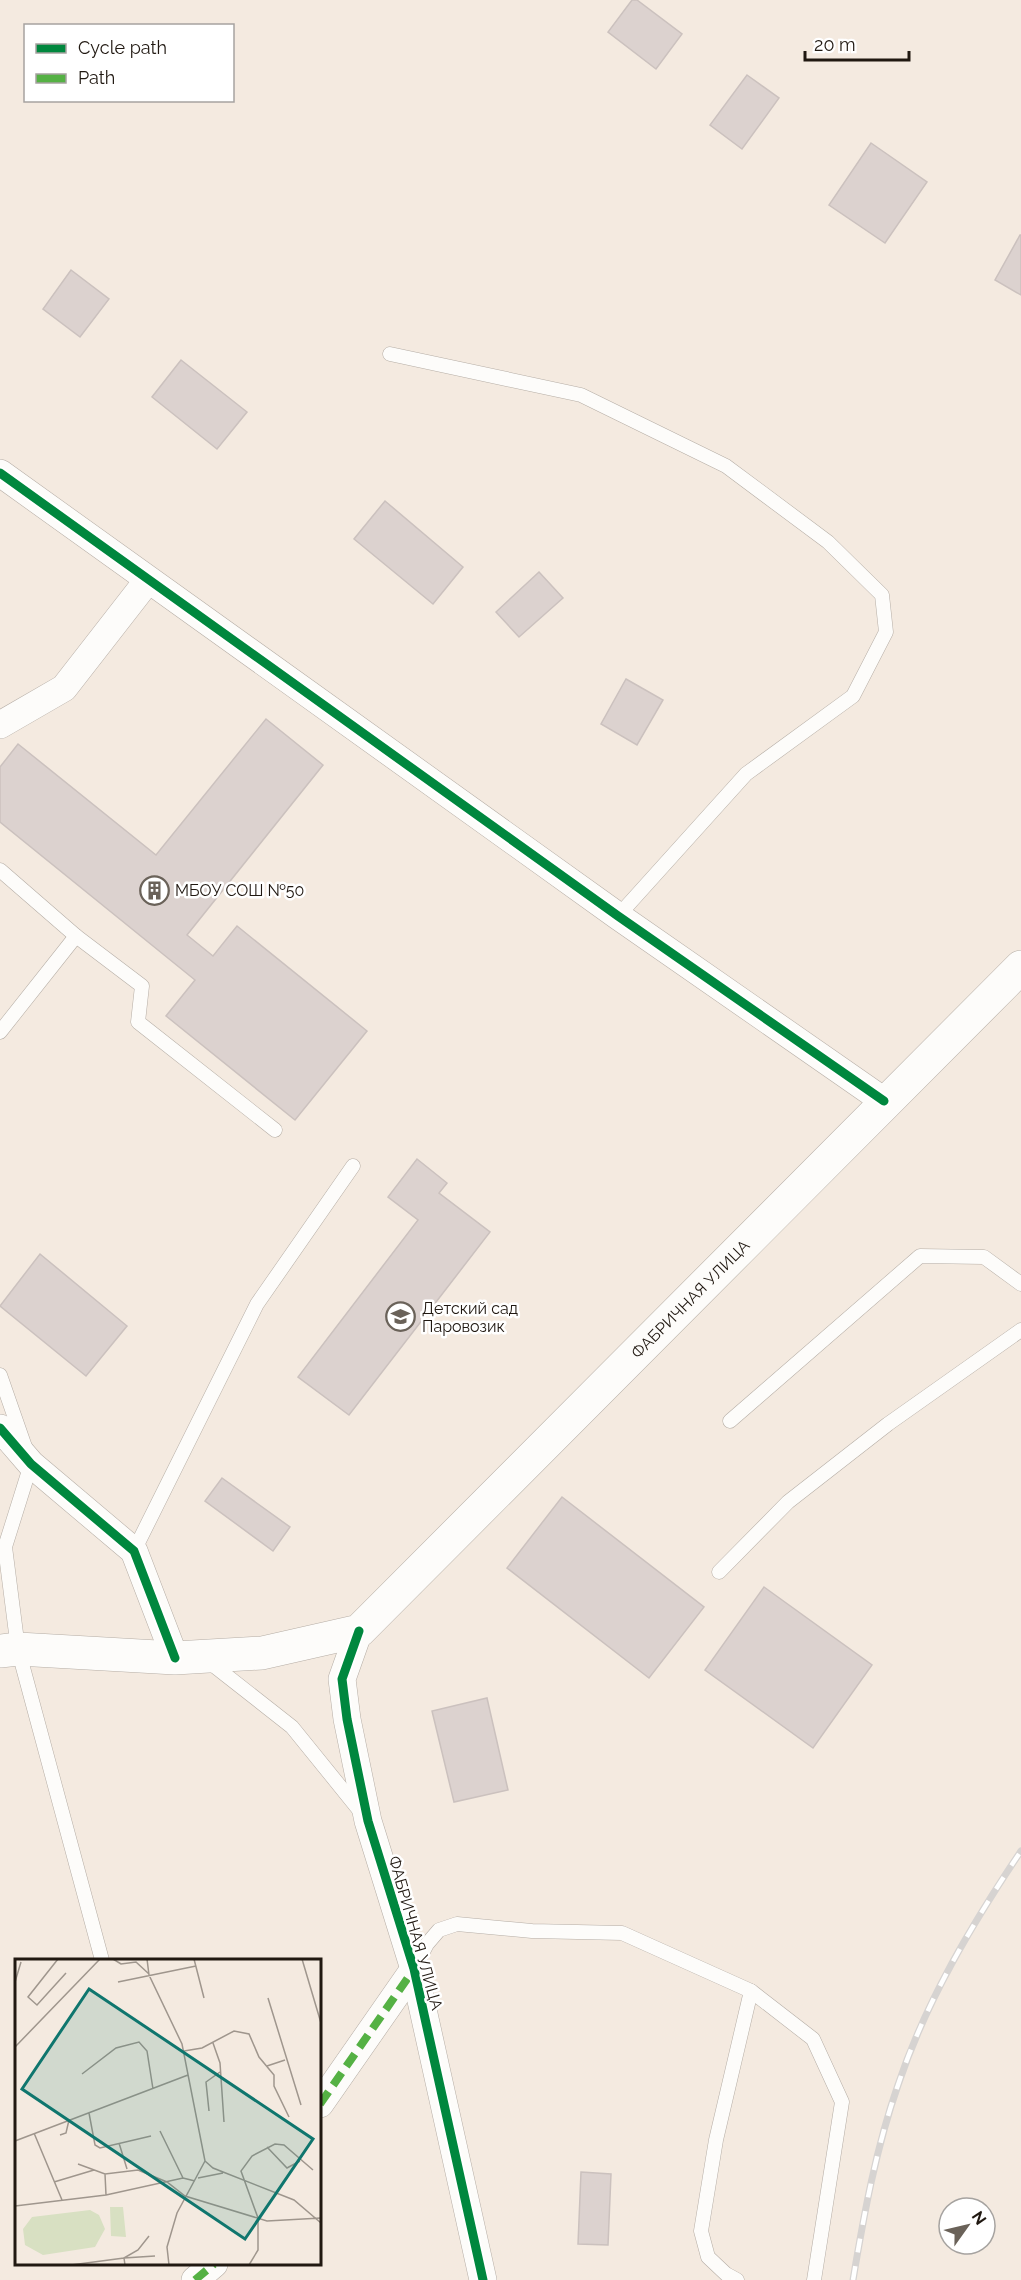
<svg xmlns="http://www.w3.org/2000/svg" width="1021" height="2280" viewBox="0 0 1021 2280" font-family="Raleway,sans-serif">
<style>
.building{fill:#dcd2cf;stroke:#cbc1be;stroke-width:1.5}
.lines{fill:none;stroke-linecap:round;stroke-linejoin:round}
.service-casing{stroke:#b5ada5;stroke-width:15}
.minor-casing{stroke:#b5ada5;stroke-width:28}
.secondary-casing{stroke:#b5ada5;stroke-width:34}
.service{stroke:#fdfcfa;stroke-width:14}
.minor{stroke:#fdfcfa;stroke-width:27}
.secondary{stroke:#fdfcfa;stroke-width:33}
.rail-casing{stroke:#d6d3d1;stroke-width:7}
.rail{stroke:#fff;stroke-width:4.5;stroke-dasharray:14;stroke-linecap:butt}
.quiet{stroke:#55b144;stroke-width:8;stroke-dasharray:15 8;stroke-linecap:butt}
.cycleway-casing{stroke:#fff;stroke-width:13}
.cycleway{stroke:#00873e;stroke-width:9}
.labels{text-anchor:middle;stroke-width:5;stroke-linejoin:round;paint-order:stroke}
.poi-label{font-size:16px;fill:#201811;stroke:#fff;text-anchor:start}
.street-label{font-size:16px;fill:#201811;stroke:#fff}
.inset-road{fill:none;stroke:#9f968d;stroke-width:1.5}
.view{fill:#0f766e;fill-opacity:0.15;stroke:#0f766e;stroke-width:3}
.inset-edge{fill:none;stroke:#201811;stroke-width:3}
</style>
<rect width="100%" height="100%" fill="#f4eae0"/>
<!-- building -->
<g class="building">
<path d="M632 0H637L682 34 656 69 608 32Z"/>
<path d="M747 75 779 98 742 149 710 125Z"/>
<path d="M871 143 927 182 885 243 829 205Z"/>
<path d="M1020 235H1021V295L995 280Z"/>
<path d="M71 270 109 299 80 337 43 309Z"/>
<path d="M181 360 247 412 217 449 152 397Z"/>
<path d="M385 501 463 567 433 604 354 539Z"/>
<path d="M539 572 563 598 519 637 496 612Z"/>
<path d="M626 679 663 700 637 745 601 724Z"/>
<path d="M266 719 323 765 187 935 213 956 237 926 367 1031 295 1120 166 1016 195 980 0 822V767L18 744 156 855Z"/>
<path d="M417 1159 447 1183 439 1193 490 1232 349 1415 298 1377 418 1220 388 1197Z"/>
<path d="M40 1254 127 1326 86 1376 0 1306Z"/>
<path d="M222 1478 290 1527 273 1551 205 1501Z"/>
<path d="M562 1497 704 1607 649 1678 507 1568Z"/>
<path d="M764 1587 872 1665 813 1748 705 1670Z"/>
<path d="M487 1698 508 1790 454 1802 432 1711Z"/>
<path d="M581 2172 611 2174 608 2245 578 2244Z"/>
</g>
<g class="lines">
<defs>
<g id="service">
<path d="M390 354 581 395 726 466 828 542 882 595 886 632 853 696 746 774 618 916"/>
<path d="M0 870 76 936 142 986 138 1022 275 1130"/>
<path d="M0 1032 76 936"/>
<path d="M0 1375 31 1464 5 1547 18 1649 102 1960"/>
<path d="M730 1421 920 1256 984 1257 1021 1284"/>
<path d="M134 1551 257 1304 353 1166"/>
<path d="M719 1572 788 1502 888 1424 1021 1330"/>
<path d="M208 1661 292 1727 360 1811"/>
<path d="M415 1967 427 1944 439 1930 457 1924 532 1931 622 1933 751 1991 813 2039 842 2102 814 2280"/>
<path d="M737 2280 726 2274 708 2257 701 2231 716 2140 751 1991"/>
</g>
<g id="minor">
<path d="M0 473 618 916 884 1101"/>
<path d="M0 725 64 688 148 580"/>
<path d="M0 1428 31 1464 134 1551 175 1658"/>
<path d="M359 1631 342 1679 347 1719 368 1821 414 1969 483 2280"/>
<path d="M320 2104 414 1969"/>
<path d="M195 2280 214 2264"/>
</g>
<g id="secondary">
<path id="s1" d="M0 1651 18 1649 175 1658 262 1653 359 1631 1021 967"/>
</g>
</defs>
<!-- service casing -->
<use href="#service" class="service-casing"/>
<!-- minor casing -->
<use href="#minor" class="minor-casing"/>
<!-- secondary casing -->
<use href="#secondary" class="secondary-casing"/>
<!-- service -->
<use href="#service" class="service"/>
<!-- minor -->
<use href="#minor" class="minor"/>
<!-- secondary -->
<use href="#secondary" class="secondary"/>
<defs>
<path id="rail" d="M853 2280C864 2214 876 2148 898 2085 926 2001 972 1924 1021 1851"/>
</defs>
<!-- rail casing -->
<use href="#rail" class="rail-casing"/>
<!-- rail -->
<use href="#rail" class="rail"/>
<!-- quiet -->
<g class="quiet">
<path d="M320 2104 414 1969"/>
<path d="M195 2280 214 2264"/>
</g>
<defs>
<g id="cycleway">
<path d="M0 473 618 916 884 1101"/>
<path d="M0 1428 31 1464 134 1551 175 1658"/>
<path d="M359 1631 342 1679 347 1719 368 1821 414 1969 483 2280"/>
</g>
</defs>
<!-- cycleway casing -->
<use href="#cycleway" class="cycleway-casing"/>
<!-- cycleway -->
<use href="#cycleway" class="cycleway"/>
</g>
<!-- icons -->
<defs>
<symbol id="building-ring" viewBox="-11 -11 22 22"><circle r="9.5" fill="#fff" stroke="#6a6259" stroke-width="1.5"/><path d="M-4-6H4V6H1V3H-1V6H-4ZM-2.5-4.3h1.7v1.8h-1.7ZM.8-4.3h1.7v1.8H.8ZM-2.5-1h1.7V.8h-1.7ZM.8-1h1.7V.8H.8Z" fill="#6a6259"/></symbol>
<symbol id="school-ring" viewBox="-11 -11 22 22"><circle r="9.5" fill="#fff" stroke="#6a6259" stroke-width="1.5"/><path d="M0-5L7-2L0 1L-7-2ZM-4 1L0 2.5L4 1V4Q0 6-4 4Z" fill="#6a6259"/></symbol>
</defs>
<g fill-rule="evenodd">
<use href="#building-ring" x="138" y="874" width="33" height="33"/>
<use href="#school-ring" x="384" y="1300" width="33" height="33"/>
</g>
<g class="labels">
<!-- poi labels -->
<g class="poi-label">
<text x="175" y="896">МБОУ СОШ №50</text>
<text x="422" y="1314">Детский сад<tspan x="422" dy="18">Паровозик</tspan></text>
</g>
<!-- street labels -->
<g class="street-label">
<text dy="6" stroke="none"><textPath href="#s1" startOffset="831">ФАБРИЧНАЯ УЛИЦА</textPath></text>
<text transform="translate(416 1933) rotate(74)" y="6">ФАБРИЧНАЯ УЛИЦА</text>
</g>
</g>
<!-- overview -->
<g transform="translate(15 1959)">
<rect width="306" height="306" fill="#f4eae0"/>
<path d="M95 248H108L111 278 96 277ZM75 251 84 256 90 270 80 288 28 296 10 286 8 270 17 258Z" fill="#d8e0c2"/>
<path class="inset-road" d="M43 0 13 38 22 46 51 14M98 0 106 5 121 3 134 15M132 0 134 16 167 85 190 202 162 254 152 288 154 306M179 0 189 39M287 0 306 64M0 23 6 3M103 23 181 7M253 39 286 146M198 84 205 104 209 163M0 88 85 0M169 92 187 89 219 72 234 75 244 98 259 116V127L274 158M252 107 270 101M67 115 101 89 124 83 132 92 138 130M194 152 191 123 205 113M74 154 80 186 85 189 136 177M145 172 168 219M19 174 47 241M45 176 51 174 54 161M0 182 173 116M104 184 112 210M252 188 272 209 285 202M190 202 198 209 279 241 306 264M63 205 90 215 123 211 152 223 170 237 252 262 306 259M90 215 91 236M183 219 208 214M39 223 79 211M0 247 91 236 168 219 180 222M56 306 109 299 123 291 134 277M110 306 109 299 140 297M234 306 243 291V259L226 212 237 197 260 185 269 186 298 211"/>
<path class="view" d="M74 30 298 180 230 280 7 130Z"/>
<rect width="306" height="306" class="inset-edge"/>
</g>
<!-- legend -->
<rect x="24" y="24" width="210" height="78" fill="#ffffff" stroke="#a6a3a0" stroke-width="1.5"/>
<rect x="36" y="44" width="30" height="9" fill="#00873e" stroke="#a6a3a0" stroke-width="1.5"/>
<text x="78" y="54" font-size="18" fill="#201811">Cycle path</text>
<rect x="36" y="74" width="30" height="9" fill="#55b144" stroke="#a6a3a0" stroke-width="1.5"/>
<text x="78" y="84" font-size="18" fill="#201811">Path</text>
<!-- north arrow -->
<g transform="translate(967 2226) rotate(56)"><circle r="28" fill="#ffffff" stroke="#a6a3a0" stroke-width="1.5"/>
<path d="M0-4.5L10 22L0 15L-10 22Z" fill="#6a6259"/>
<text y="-9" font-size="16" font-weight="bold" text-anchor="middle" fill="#201811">N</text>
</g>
<!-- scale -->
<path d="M805 51v9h104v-9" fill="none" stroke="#201811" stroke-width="3"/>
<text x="814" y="51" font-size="18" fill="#201811" stroke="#ffffff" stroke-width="4.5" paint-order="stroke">20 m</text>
</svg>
